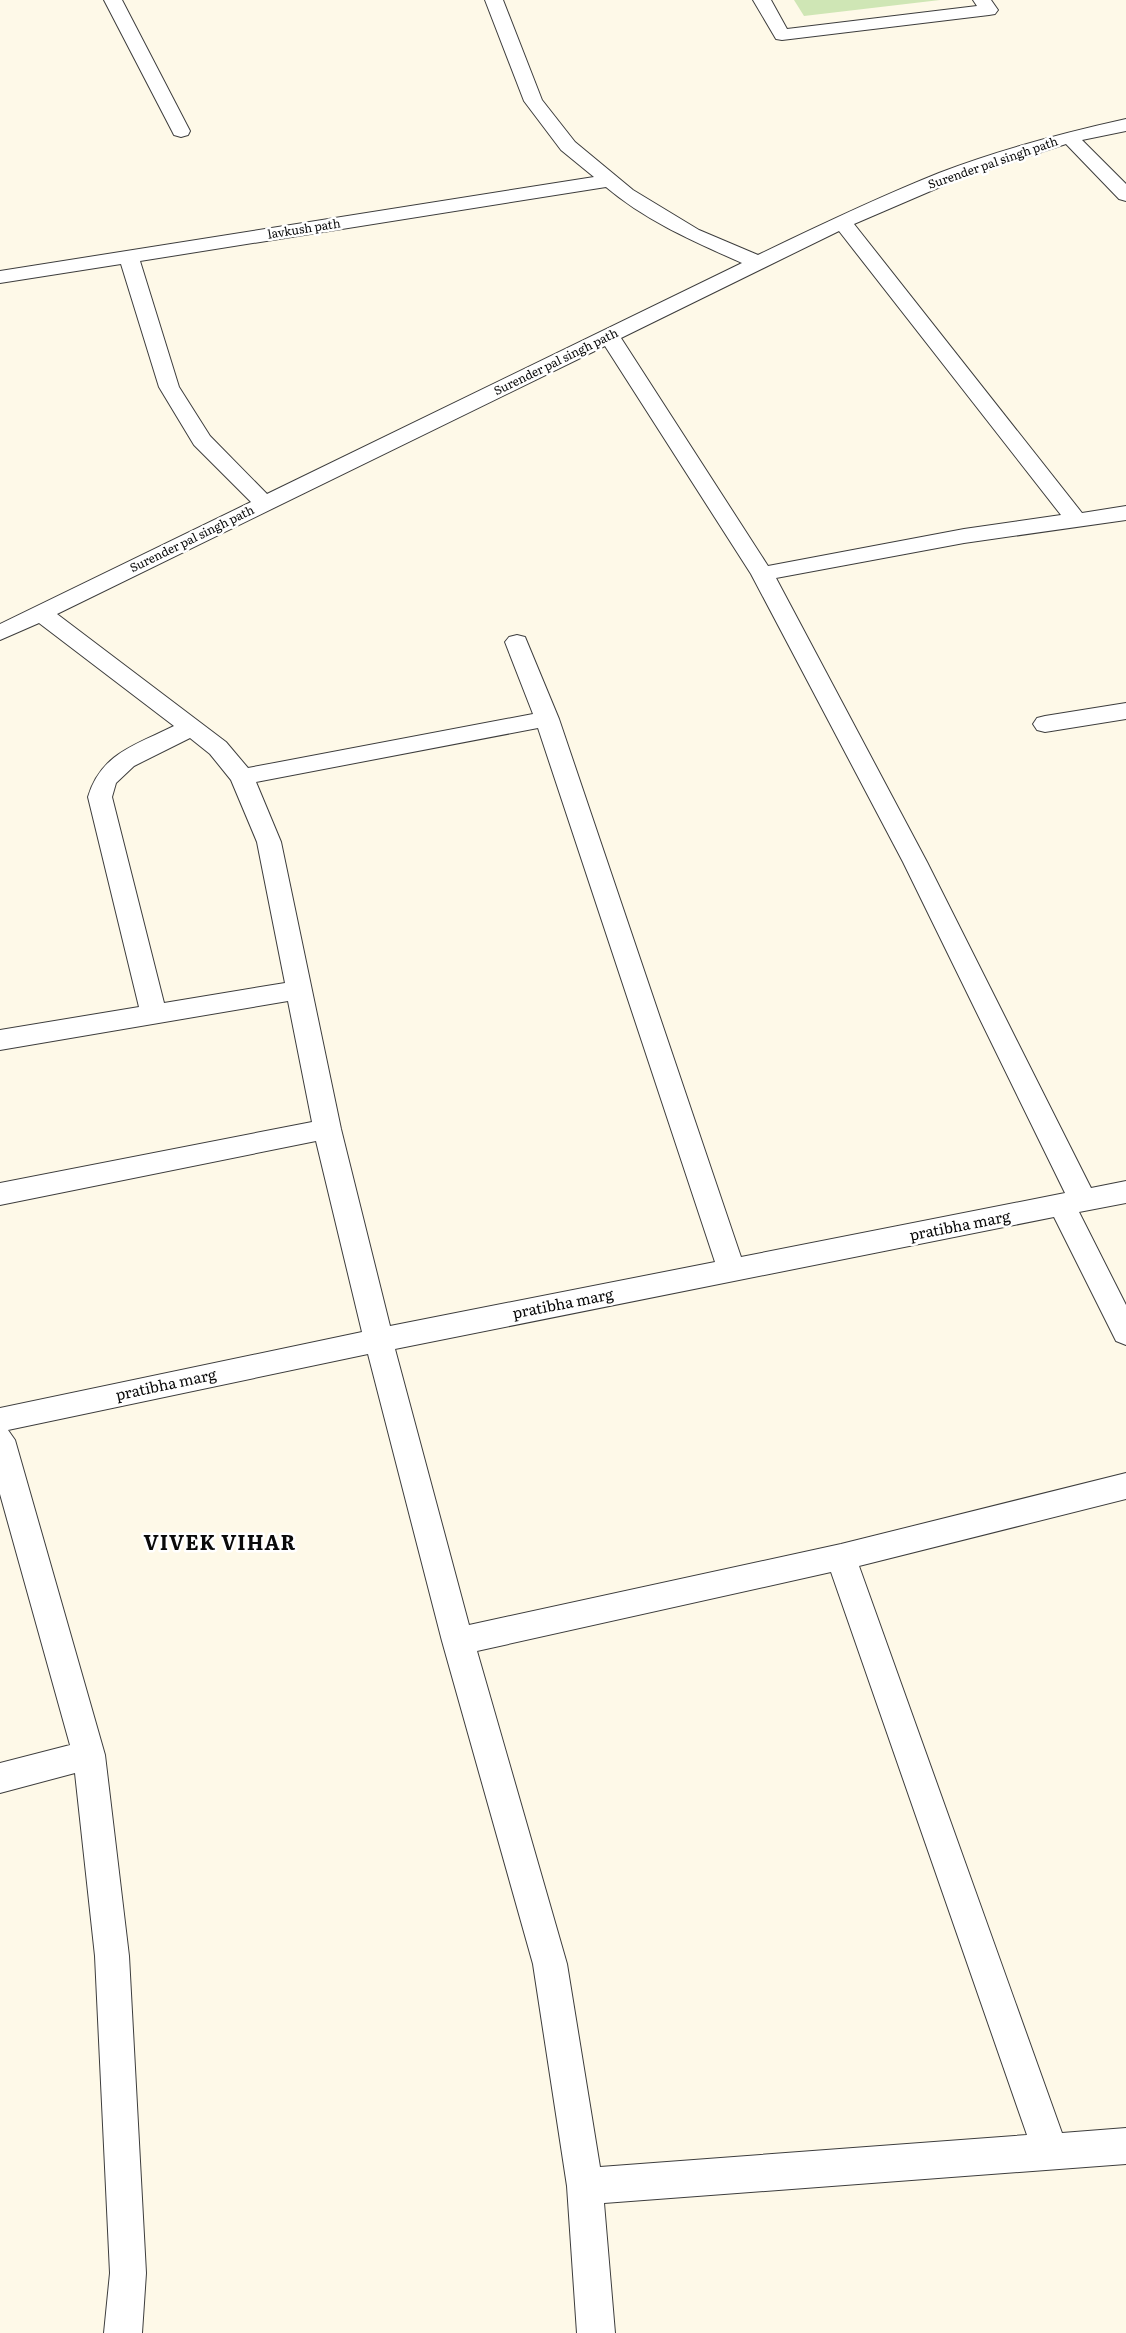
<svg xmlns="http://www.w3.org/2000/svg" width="1126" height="2333" viewBox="0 0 1126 2333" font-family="Literata,serif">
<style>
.green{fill:#cfe6b5}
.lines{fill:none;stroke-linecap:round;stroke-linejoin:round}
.minor-casing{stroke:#3d3d3d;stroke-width:2}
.minor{fill:#fff;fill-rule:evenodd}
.labels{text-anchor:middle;stroke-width:5;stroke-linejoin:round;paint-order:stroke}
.far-street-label{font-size:12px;fill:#0a0a0a;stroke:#fff}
.street-label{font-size:15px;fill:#0a0a0a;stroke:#fff}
.district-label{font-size:20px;font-weight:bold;letter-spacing:1px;fill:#0a0a0a;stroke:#fff}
</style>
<rect width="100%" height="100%" fill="#fef9e8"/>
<!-- green -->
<path class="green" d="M794 0H940L804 16Z"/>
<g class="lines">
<defs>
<g id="minor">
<path d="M104 0H122L190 131 188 135 181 137 174 135 172 131Z"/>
<path d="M485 0H503L542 100 575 142 633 190 699 230 758 255C818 226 877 198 939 173 999 150 1063 133 1126 119V131L1082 140 1126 184V201L1119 199 1066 144 954 181 854 224 1082 513 1126 506V520L964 543 776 578 927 862 1091 1188 1126 1181V1203L1079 1212 1126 1305V1345L1116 1341 1054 1217 395 1349 469 1625 841 1544 1126 1473V1499L859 1566 1062 2133 1126 2128V2164L604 2203 615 2333H577L567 2186 533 1964 442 1641 368 1354 8 1430 15 1440 105 1755 129 1956 146 2273 142 2333H104L110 2273 95 1956 75 1773 0 1793V1763L70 1745 0 1494V1408L362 1332 316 1141 0 1205V1183L312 1122 288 1001 0 1050V1030L139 1007 88 797C101 753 136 745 174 726L39 623 0 640V624L251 502 194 445 159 387 121 264 0 283V271L594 177 561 150 524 101ZM606 187C646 221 695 242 742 263L267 494 210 436 179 387 140 261ZM839 231 1061 515 964 529 768 566 621 338ZM605 346 751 574 903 862 1065 1193 741 1257 559 719 525 637 517 635 509 637 505 642 533 714 248 768 226 742 57 614ZM538 728 715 1262 390 1326 341 1129 281 842 256 782ZM190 738 210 754 231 780 257 842 285 983 164 1003 112 797 116 783 134 766ZM831 1572 1027 2135 600 2167 567 1964 477 1651Z"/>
<path d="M753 0H771L787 29 977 6 973 0H991L998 10 995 14 989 15 782 40 776 39Z"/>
<path d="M1126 703V719L1045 732 1037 730 1033 724 1037 718 1045 716Z"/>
</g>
</defs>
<!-- minor casing -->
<use href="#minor" class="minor-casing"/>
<!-- minor -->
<use href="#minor" class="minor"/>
</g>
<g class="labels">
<!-- far-street labels -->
<g class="far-street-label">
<text transform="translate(993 163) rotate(-19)" y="4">Surender pal singh path</text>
<text transform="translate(304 229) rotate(-9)" y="4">lavkush path</text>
<text transform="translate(556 362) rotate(-26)" y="4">Surender pal singh path</text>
<text transform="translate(192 539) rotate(-26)" y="4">Surender pal singh path</text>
</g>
<!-- street labels -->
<g class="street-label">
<text transform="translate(960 1226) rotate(-11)" y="5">pratibha marg</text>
<text transform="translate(563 1304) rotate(-11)" y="5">pratibha marg</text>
<text transform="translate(166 1385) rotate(-12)" y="5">pratibha marg</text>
</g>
<!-- district labels -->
<g class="district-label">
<text x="220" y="1550">VIVEK VIHAR</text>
</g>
</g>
</svg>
